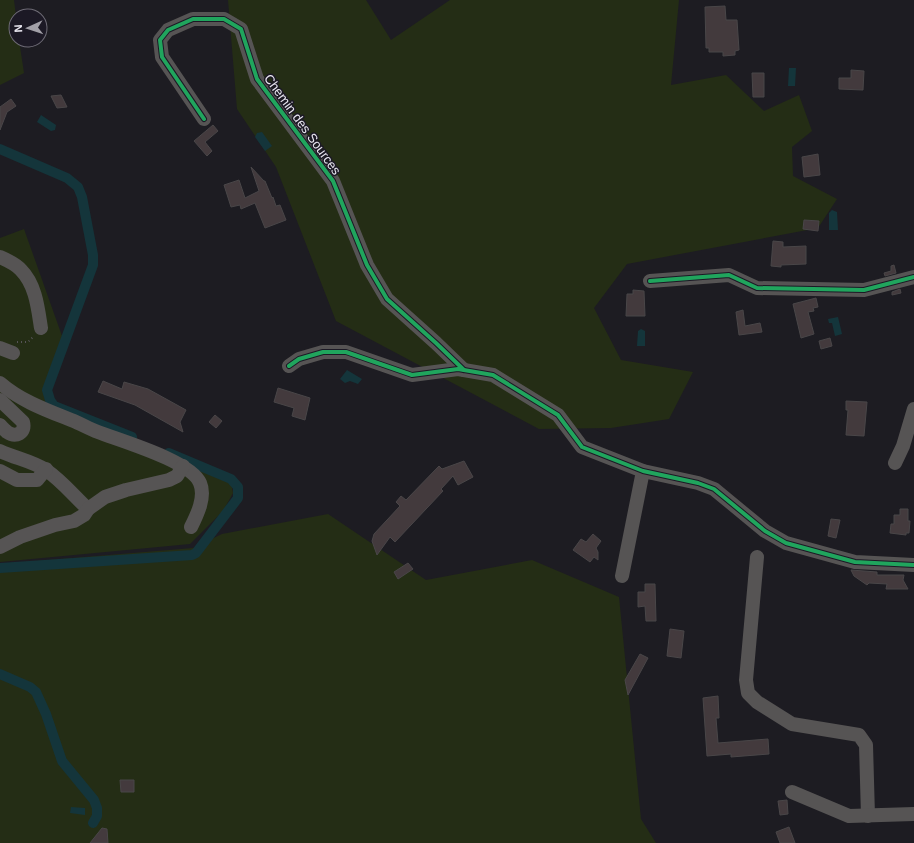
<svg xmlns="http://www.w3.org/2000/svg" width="914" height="843" viewBox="0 0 914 843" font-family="Helvetica,sans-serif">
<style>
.green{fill:#242d15}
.water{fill:#14353b}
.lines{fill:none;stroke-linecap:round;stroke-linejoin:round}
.canal{stroke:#14353b;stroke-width:10}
.building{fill:#433a3d;stroke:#494648}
.path{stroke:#565457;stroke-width:2;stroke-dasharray:1 3;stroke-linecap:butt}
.minor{stroke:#565454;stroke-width:14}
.cycleway-casing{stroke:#1c1925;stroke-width:6}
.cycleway{stroke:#20a55d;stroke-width:4}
.labels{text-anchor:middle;stroke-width:3;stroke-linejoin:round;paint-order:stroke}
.street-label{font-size:13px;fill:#e9e7f0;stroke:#1c1925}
</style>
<rect width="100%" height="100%" fill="#1d1c22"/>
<!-- green -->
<g class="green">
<path d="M0 0H14L16 16V40H19L24 73 0 85Z"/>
<path d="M228 0H366L391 40 450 0H679L671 85 726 75 764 111 799 95 812 131 792 147 793 176 837 199 818 228 627 264 594 308 621 360 693 372 669 419 611 428 539 429 336 321 276 167 237 109Z"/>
<path d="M24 229 62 336 45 390V396L50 407 214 473 231 482 233 493 223 511 190 544 0 562V238Z"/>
<path d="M328 514 426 580 532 560 619 597 641 819 656 843H0V564L193 548 222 534Z"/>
</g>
<!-- water -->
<g class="water">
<path d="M789 68H796L795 86H788Z"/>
<path d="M41 115 56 125 55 130 51 131 37 122Z"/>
<path d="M262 132 272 146 265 151 255 137 257 133Z"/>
<path d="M832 210 837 212 838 230H829V213Z"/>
<path d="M838 317 842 334 835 336 832 323H829L828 319Z"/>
<path d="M641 329 645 331V346H637L638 331Z"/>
<path d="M347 370 362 379 358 384 350 381 345 383 340 379Z"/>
<path d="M71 807 85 808V815L70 813Z"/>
</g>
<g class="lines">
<!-- canal -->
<g class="canal">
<path d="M0 149 67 178 78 187 82 197 93 255V265L47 390 50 400 54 406 132 437"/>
<path d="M0 568 192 555 196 553 238 498V487L231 479 169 453"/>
<path d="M0 674 30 687 36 692 46 714 62 761 94 800 97 808V816L93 823"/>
</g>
</g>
<!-- building -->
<g class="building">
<path d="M725 6 726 20H737L739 50 735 51V55L723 56V52H709V48H706L705 7Z"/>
<path d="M851 70 864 71 863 90 839 89V78H851Z"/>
<path d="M752 73H764V97H753Z"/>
<path d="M61 95 67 107 57 108 51 96Z"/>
<path d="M11 99 16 106 7 112 0 130V107Z"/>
<path d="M213 125 218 131 205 142 212 151 207 156 194 141Z"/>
<path d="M818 154 820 175 804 177 802 157Z"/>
<path d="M251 167 264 181H265L272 198 273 197 276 206 280 205 286 220 265 228 255 203 241 209 240 205 231 207 224 185 239 180 245 198 259 191Z"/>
<path d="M804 220 819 221 818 231 803 229Z"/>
<path d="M773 241 783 242V247L806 246V264L781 265V267L771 266Z"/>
<path d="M894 265 896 273 885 276 884 273 891 271V266Z"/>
<path d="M900 289 901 293 892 295V292Z"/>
<path d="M633 290 644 291 645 316H626L627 294H633Z"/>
<path d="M816 298 818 307 813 308 814 311 808 312 814 334 801 338 793 304Z"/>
<path d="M743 310 745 326 760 323 762 332 739 335 736 312Z"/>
<path d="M830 338 832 346 821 349 819 341Z"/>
<path d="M103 381 122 389 124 382 148 389 186 410 180 422 183 432 135 405 98 392Z"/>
<path d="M278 388 310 398 305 420 292 416 294 408 274 402Z"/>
<path d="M846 401 867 402 864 436 846 435 848 410H846Z"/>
<path d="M215 415 222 421 216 428 209 422Z"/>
<path d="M464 461 473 477 458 485 453 476 441 489 443 491 395 542 390 537 377 555 372 541 374 534 400 506 396 502 401 496 406 500 439 466 442 469Z"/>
<path d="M900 509H908V521H910L909 533H906V535L890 533 891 524H894V515H900Z"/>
<path d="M831 519 840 520 836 538 828 536Z"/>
<path d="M593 534 601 541 596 548 598 552V560L594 557 590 562 573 550 581 539 586 542Z"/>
<path d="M408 563 413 569 398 579 394 572Z"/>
<path d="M851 570 877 572V575H904L903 580 908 589H886L887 584 869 583 867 585 854 576Z"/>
<path d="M645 584H655L656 621H646L645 606 638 607V592H645Z"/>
<path d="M670 629 684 631 681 658 667 656Z"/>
<path d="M640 654 648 658 628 695 625 680Z"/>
<path d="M718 696 719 718H716L718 743 768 739 769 754 731 757V754L707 756 703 698Z"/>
<path d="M120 780H134V792H121Z"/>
<path d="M787 800 788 814 780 815 778 801Z"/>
<path d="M789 827 795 843H780L776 832Z"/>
<path d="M102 828 107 829 108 843H90Z"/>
</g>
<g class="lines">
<!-- path -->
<path class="path" d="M17 342H28L34 336"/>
<!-- minor -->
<g class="minor">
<path d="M204 119 162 57 160 40 168 30 193 19H224L241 29 257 79 333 181 367 265 387 299 436 343 464 370"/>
<path d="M0 257C7 260 16 264 21 270 36 285 38 309 41 328"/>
<path d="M650 281 729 275 757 288 864 290 914 277"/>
<path d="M0 348 13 353"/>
<path d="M289 366 299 359 323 352H346L412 375 458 369 493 375 558 415 582 447 643 471 698 483 714 489 765 531 786 543 855 562 914 565"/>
<path d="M0 383C22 402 49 411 76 422 83 425 90 429 98 432 121 441 191 461 200 483 206 497 197 515 191 527"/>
<path d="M0 400 23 422C26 433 16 438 7 432 5 430 2 428 0 425"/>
<path d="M0 451C15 458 32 461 46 470 62 481 74 496 88 509"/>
<path d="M895 463 903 446 914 409"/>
<path d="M0 471 17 480H37L46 469"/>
<path d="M0 547 20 537 55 525 74 521 84 515 88 509 105 497 126 490 169 480 177 476 183 466"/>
<path d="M757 557 746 680 748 693 757 702 792 724 859 735 866 745 868 816"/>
<path d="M622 576 643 471"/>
<path d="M792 792 849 816 914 814"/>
</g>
<defs>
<g id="cycleway">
<path d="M204 119 162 57 160 40 168 30 193 19H224L241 29 257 79 333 181 367 265 387 299 436 343 464 370"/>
<path d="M650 281 729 275 757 288 864 290 914 277"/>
<path d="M289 366 299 359 323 352H346L412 375 458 369 493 375 558 415 582 447 643 471 698 483 714 489 765 531 786 543 855 562 914 565"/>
</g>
</defs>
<!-- cycleway casing -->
<use href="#cycleway" class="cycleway-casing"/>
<!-- cycleway -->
<use href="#cycleway" class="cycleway"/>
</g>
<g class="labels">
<!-- street labels -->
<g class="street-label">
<text transform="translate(303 124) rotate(54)" y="5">Chemin des Sources</text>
</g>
</g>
<!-- north arrow -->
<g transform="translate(28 28) rotate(267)"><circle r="19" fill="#1c1925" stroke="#6e6b76"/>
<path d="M0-3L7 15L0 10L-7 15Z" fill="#a2a0a8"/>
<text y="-6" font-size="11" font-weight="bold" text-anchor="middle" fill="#e9e7f0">N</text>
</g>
</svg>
